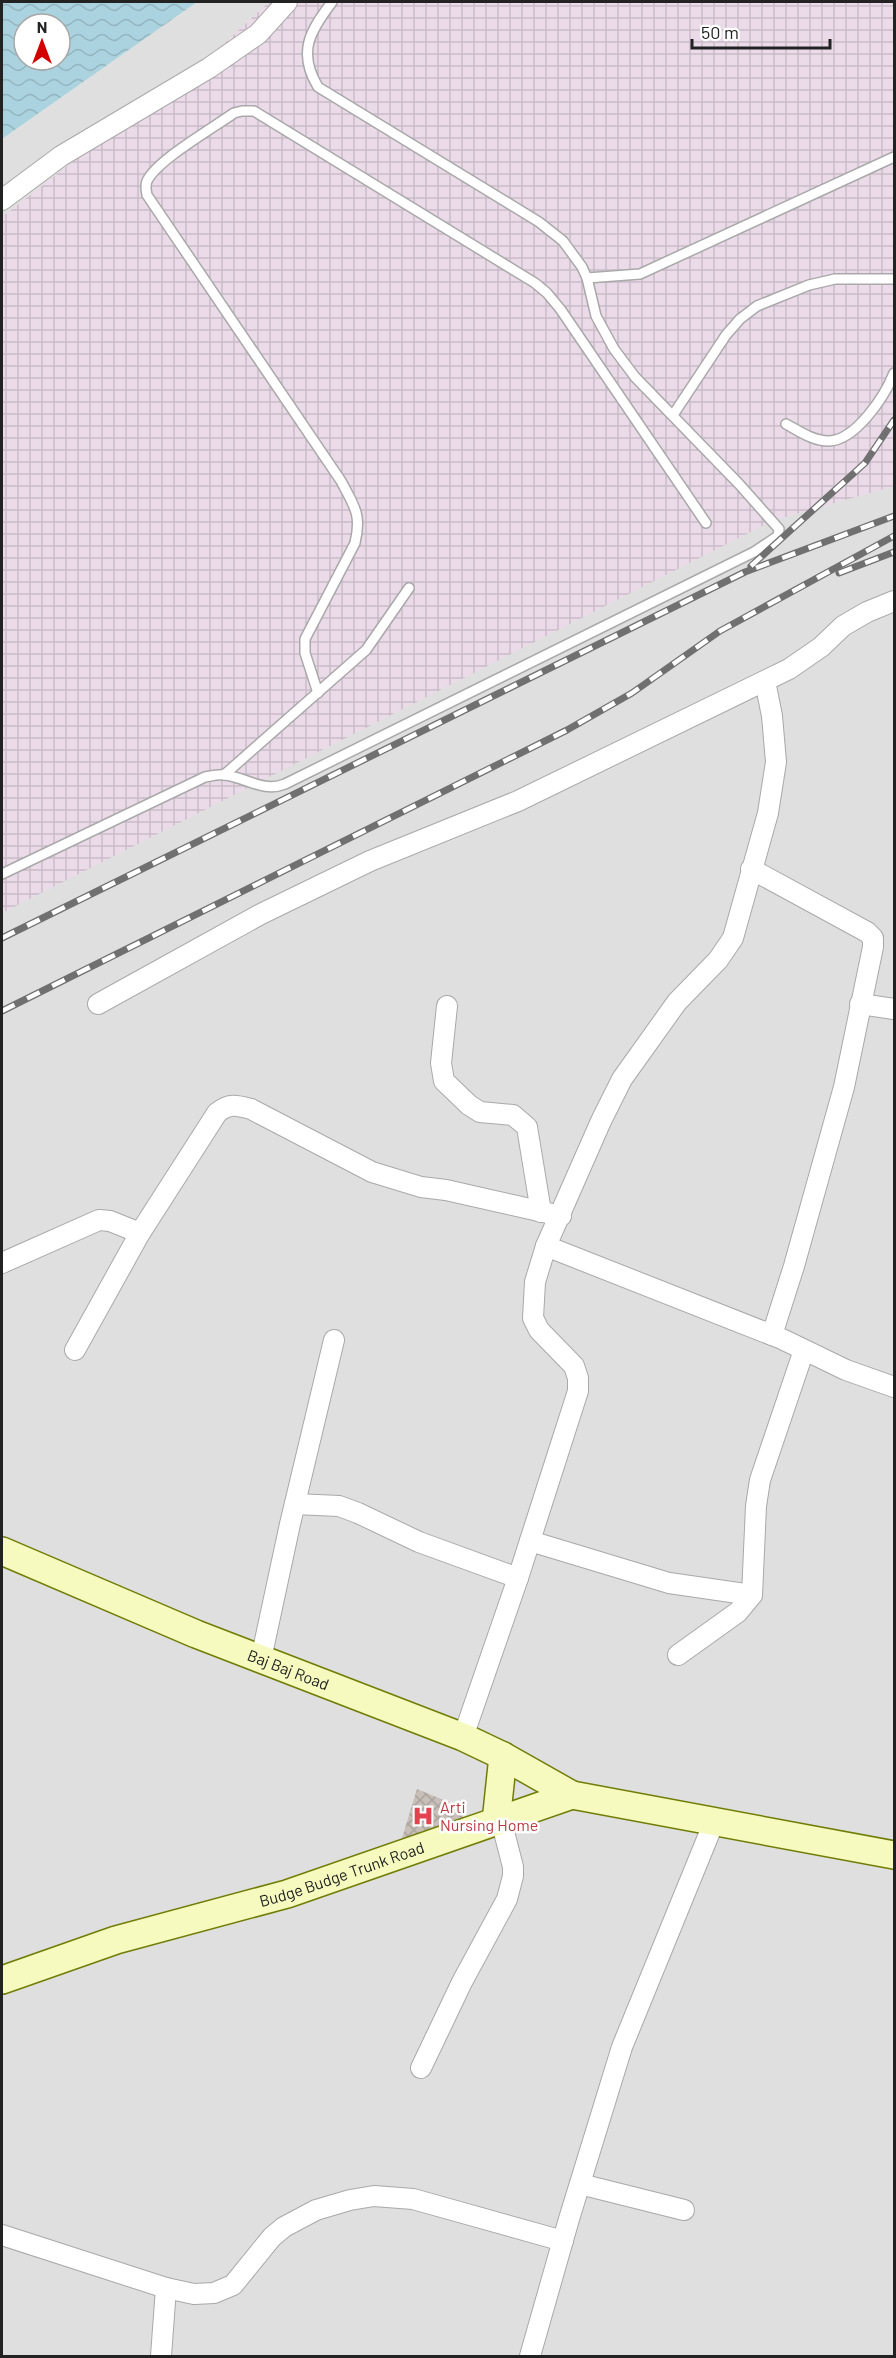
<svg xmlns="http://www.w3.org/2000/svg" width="896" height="2358" viewBox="0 0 896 2358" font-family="Barlow,sans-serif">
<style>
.residential{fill:#e0dfdf}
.industrial{fill:url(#industrial-grid)}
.water{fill:url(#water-waves);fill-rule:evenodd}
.building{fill:url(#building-cross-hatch)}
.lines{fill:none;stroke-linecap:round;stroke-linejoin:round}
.service-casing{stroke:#a9a9a9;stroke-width:12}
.minor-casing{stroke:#a9a9a9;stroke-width:22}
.secondary-casing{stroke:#707d05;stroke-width:30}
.service{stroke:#fff;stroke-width:9}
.minor{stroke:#fff;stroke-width:20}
.secondary{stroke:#f7fabf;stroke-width:27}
.rail-casing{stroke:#707070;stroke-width:7}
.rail{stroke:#fff;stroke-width:4.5;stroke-dasharray:14;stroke-linecap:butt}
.labels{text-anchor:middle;stroke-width:5;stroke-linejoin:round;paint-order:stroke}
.street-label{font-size:16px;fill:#222;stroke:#fff}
.health-label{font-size:16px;fill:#be3a42;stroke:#fff;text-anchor:start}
</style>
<defs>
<pattern id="industrial-grid" width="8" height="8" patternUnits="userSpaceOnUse" patternTransform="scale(1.5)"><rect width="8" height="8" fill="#ebdbe8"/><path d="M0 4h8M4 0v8" fill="none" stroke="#c9bcc7"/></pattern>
<pattern id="water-waves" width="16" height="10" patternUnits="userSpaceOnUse" patternTransform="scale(1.5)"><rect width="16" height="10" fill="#aad3df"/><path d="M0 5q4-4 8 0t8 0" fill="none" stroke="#92b5bf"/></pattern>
<pattern id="building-cross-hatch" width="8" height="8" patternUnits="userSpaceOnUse" patternTransform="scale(1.5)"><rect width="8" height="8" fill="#c7bfb8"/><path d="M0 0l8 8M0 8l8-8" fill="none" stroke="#aba49e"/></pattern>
</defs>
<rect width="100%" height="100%" fill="#f2efe9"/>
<!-- residential -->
<path class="residential" d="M197 2H894V2356H2V139Z"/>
<!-- industrial -->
<path class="industrial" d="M269 2H894V486L772 521 2 913V217L226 42Z"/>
<!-- water -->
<path class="water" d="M2 2H197L2 139ZM24 24H60V60H24Z"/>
<!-- building -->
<path class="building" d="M417 1789 463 1808 462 1830 399 1848Z"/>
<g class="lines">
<defs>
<g id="service">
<path d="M587 278 640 274 894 157"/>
<path d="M673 415 726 335 740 319 757 306 809 285 835 279H894"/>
<path d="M786 424C799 431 813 441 829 441 856 440 885 396 894 373"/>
<path d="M318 693 305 653V639L355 543C362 514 354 506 341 481L147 195C146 190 145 186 147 181 157 160 213 128 234 113L242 111H254L535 283 547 293 561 310 706 523"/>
<path d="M224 775 366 650 409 588"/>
<path d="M2 874 205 777C211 776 218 774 224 775 246 777 263 793 285 784L754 552 778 536 779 529 739 484 635 377 614 349 596 316 587 278 582 267 563 241 539 222 318 87C297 52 310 31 332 2"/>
</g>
<g id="minor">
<path d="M2 200 61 156 209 68 258 34 287 2"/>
<path d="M751 869 867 932 873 938V947L844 1087 794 1266 772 1335"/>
<path d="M98 1004 261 914 370 861 518 801 789 669 821 647 843 626 867 612 894 601"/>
<path d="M860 1004 894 1009"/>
<path d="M447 1006 441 1063 444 1081 469 1105 480 1112 513 1115 527 1127 541 1212"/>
<path d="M546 1246 782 1339 846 1370 894 1387"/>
<path d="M2 1263 99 1220 110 1221 140 1233"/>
<path d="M75 1350 140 1233 217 1113C229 1103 236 1105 251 1109L372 1172 421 1187 446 1190 561 1216"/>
<path d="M295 1504 339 1506 358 1513 419 1542 518 1578"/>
<path d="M530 1541 669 1583 752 1595"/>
<path d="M678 1655 738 1612 752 1595 756 1506 760 1480 804 1350"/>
<path d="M261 1659 290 1524 334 1340"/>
<path d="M463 1737 518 1578 578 1391V1378L574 1366 539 1330 533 1318 535 1282 546 1246 601 1121 622 1079 677 1002 718 960 733 938 768 813 776 762 772 716 765 681"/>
<path d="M421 2068 462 1982 507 1899 513 1876V1867L501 1820"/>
<path d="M580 2184 684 2210"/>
<path d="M2 2235 166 2288 194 2294 214 2293 233 2285 272 2237 284 2227 316 2210 350 2200 374 2196 413 2199 563 2241"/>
<path d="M161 2356 166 2288"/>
<path d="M530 2356 569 2219 622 2047 714 1822"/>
</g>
<g id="secondary">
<path id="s1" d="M2 1551 196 1634 463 1737 503 1756 572 1795"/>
<path d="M496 1822 503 1756"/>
<path id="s2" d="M2 1980 116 1940 287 1894 572 1795 894 1855"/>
</g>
</defs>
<!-- service casing -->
<use href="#service" class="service-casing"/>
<!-- minor casing -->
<use href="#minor" class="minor-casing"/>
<!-- secondary casing -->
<use href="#secondary" class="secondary-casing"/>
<!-- service -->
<use href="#service" class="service"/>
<!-- minor -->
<use href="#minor" class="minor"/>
<!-- secondary -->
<use href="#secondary" class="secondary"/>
<defs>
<g id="rail">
<path d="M751 566 865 463 894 420"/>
<path d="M839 573 894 552"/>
<path d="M2 938 745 572 894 516"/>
<path d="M2 1011 567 730 632 693 720 631 894 536"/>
</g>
</defs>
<!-- rail casing -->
<use href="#rail" class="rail-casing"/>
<!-- rail -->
<use href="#rail" class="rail"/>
</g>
<!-- icons -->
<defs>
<symbol id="hospital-bare" viewBox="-9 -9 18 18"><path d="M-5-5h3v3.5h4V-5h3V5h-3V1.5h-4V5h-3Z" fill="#e0444e" stroke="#fff" stroke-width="2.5" paint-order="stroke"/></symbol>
</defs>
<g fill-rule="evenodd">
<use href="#hospital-bare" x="408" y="1801" width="30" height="30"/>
</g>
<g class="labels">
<!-- street labels -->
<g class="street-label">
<text dy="6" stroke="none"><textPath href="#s1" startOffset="310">Baj Baj Road</textPath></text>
<text dy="6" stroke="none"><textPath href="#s2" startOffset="356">Budge Budge Trunk Road</textPath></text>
</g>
<!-- health labels -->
<g class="health-label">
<text x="440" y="1813">Arti<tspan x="440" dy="18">Nursing Home</tspan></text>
</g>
</g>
<!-- border -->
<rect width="896" height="2358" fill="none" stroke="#222222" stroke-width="6"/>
<!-- north arrow -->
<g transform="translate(42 42)"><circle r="28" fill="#ffffff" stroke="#a7a7a7" stroke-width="1.5"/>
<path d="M0-4.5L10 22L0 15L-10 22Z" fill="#d40000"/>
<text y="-9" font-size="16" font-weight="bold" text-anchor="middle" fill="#222222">N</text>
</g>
<!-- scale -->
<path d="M692 39v9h138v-9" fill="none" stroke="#222222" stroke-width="3"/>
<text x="701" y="39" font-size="18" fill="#222222" stroke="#ffffff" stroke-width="4.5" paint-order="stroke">50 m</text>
</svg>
